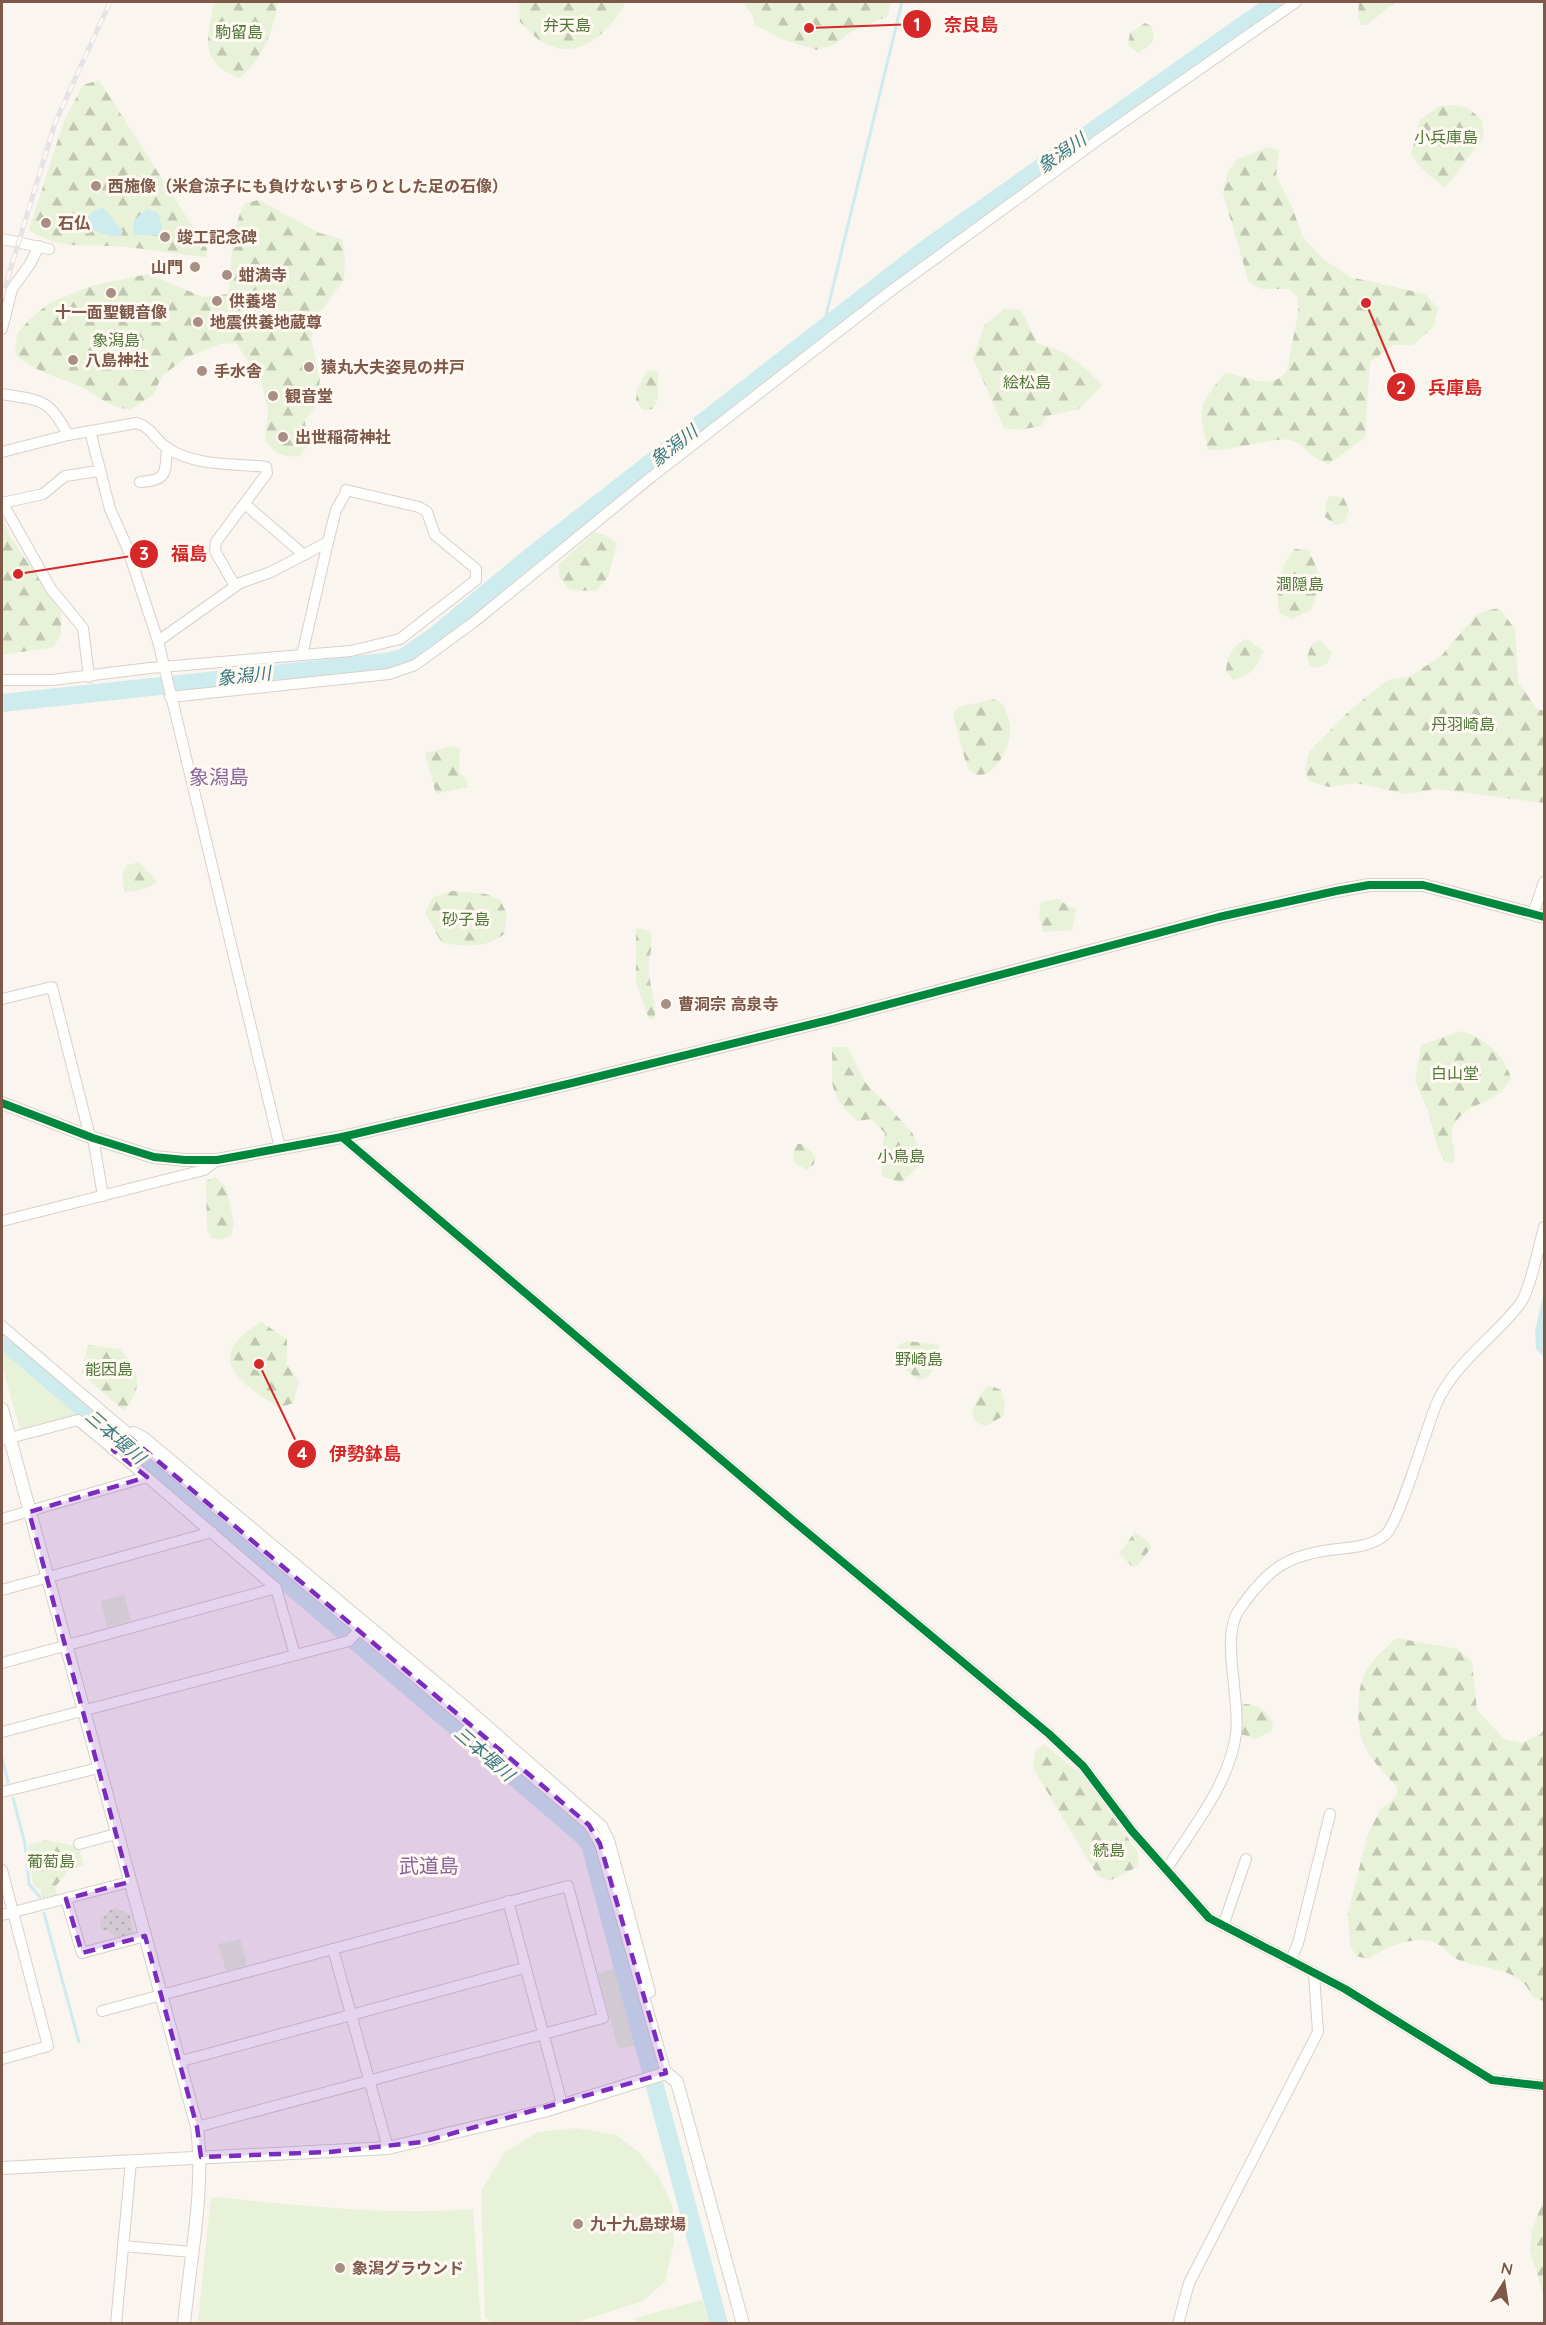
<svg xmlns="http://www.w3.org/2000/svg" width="1546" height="2325" viewBox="0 0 1546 2325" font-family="Quicksand,'Noto Sans JP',sans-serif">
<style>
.grass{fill:url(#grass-dots)}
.forest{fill:url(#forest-firs)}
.park{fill:#e8f2d8}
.water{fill:#ceeced}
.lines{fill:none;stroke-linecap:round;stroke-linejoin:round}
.stream{stroke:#ceeced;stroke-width:3}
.river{stroke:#ceeced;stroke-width:18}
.minor-casing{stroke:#d9d0cb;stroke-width:12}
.tertiary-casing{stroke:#d9d0cb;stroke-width:14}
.minor{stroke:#fefefd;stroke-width:10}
.tertiary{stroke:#fefefd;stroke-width:12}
.rail-casing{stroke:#e6e3e7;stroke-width:5}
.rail{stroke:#fff9f2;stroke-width:3;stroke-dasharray:9;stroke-linecap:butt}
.cycleway-casing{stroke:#fff9f2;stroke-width:11}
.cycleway{stroke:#00873e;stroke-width:8}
.marked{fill:#7b2cbf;fill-opacity:0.2;stroke:#7b2cbf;stroke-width:4.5;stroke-dasharray:12 8;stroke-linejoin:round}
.poi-dot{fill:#a98f83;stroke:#fff9f2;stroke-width:2}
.labels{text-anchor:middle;stroke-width:6;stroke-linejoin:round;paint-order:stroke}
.park-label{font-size:16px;fill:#50783a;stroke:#fff9f2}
.poi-label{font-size:16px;font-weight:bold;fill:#7e5849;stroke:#fff9f2;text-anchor:start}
.water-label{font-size:18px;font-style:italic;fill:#3a7c84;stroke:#fff9f2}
.quarter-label{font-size:20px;fill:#8965a0;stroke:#fff9f2}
.leader{fill:none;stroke:#d62828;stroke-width:2}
.callout-dot{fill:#d62828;stroke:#fff9f2;stroke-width:2}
.mark-label{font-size:18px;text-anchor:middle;font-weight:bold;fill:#fff}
.callout-label{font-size:18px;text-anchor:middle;font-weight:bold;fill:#d62828;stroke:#fff9f2;stroke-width:6;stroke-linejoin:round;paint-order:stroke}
</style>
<defs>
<pattern id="grass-dots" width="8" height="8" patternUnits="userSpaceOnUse" patternTransform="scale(1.5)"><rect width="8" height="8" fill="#e8f2d8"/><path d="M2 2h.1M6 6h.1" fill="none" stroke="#c1c7b1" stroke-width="1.8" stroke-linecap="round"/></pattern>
<pattern id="forest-firs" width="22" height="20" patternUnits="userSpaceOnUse" patternTransform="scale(1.5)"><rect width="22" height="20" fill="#e8f2d8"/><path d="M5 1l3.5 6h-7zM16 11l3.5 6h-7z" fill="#c1c7b1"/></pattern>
</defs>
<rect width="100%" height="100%" fill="#faf5ef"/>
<!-- grass -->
<path class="grass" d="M116 1908 130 1915 134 1935 118 1940 108 1930H102L100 1922 109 1911Z"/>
<!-- forest -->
<g class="forest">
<path d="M214 2H278C274 30 262 60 239 78 197 61 208 39 214 2Z"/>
<path d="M519 2H626C608 33 578 64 541 41 533 36 527 28 520 22Z"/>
<path d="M742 2H891L888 16 852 31 834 45 817 50 784 40 755 25 752 14Z"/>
<path d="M1359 2H1395L1367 25H1361L1358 17Z"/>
<path d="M1145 23 1151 26 1154 34 1152 43 1138 53 1128 45 1130 33Z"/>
<path d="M99 80 207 249 206 257C174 254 141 247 109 246 77 245 58 248 29 230L64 121 83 85Z"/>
<path d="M1454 105 1468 108 1482 120 1484 137 1445 188 1421 168 1411 154 1420 120 1440 106Z"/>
<path d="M1269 147 1279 150 1276 176 1290 202 1303 237 1323 259 1350 277 1425 294 1438 308 1434 326 1413 345H1393L1370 362 1365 437 1329 464C1310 460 1307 444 1289 440 1275 437 1230 451 1208 450 1198 407 1197 407 1225 373 1245 375 1273 393 1287 370L1298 314V298L1289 289H1262L1249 283 1223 193 1228 172 1236 160Z"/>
<path d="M259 200 319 233 342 239 345 257 344 280 315 319 311 339 320 379 316 406 305 420 307 446 300 456C283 458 274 454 265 440L268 411 261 380 236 343 220 344 185 358 162 376 153 395 130 410C105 405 104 399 83 388 59 376 35 373 15 354L17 333 34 315 51 302 95 285 148 274 203 297 228 294C233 263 229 232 245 203Z"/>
<path d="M1005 308 1021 310 1038 344C1066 349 1083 365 1102 385L1079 409 1047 416 1041 426 1019 430 1004 428 973 358 984 326Z"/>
<path d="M648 370 658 371V399L653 409 643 410 636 401 637 389Z"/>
<path d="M1330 496 1343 497 1349 509 1345 522 1336 525 1325 517 1326 502Z"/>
<path d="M2 516 9 535 61 612V633L54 647 2 655Z"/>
<path d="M594 532 605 535 617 543 608 577 596 591 570 590 560 578 558 565Z"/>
<path d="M1295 549H1308C1321 575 1322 582 1311 610L1292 619 1280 614C1274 595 1280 563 1295 549Z"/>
<path d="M1499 608 1515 629 1518 682 1537 709 1544 711V803L1437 789 1406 794 1356 783 1329 787 1309 781 1305 770 1309 752 1350 710 1388 680 1411 676 1442 655 1478 613Z"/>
<path d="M1247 639 1263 651C1258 667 1249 677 1233 680L1226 671C1227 655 1233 645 1247 639Z"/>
<path d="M1320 640 1331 652 1328 662 1319 668 1310 666 1307 658 1311 645Z"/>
<path d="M993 699 1003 704C1006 712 1011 723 1010 732 1010 751 986 792 967 767L953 714 959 707Z"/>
<path d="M453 746 460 748 459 771 467 782V787L436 794 425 753Z"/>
<path d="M138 862 157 881C151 888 134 893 125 891 122 881 121 875 126 866Z"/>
<path d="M452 891 486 894 500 900 507 914 504 934C486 949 464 946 442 943L425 913 432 898Z"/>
<path d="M1057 899 1076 910 1072 930 1043 932 1039 914 1041 902Z"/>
<path d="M636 928 650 931C655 945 647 959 649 973 650 989 658 1005 654 1020L649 1019 636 982Z"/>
<path d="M1461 1031C1484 1037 1504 1055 1511 1078 1507 1083 1504 1090 1499 1093 1483 1105 1457 1109 1452 1131 1450 1141 1457 1149 1454 1163L1446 1162 1438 1150 1429 1113 1415 1081 1421 1045Z"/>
<path d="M832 1047H847L865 1082 912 1132 924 1161 901 1183 882 1176 881 1152 885 1133 871 1119 858 1121C826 1093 833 1086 832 1047Z"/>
<path d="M797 1144H803L815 1156 814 1164 807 1170 795 1163 793 1153Z"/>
<path d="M215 1177 226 1187 234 1224 231 1236 222 1240 211 1238 207 1230 206 1181Z"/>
<path d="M261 1322 287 1339V1365L299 1382 293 1403 279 1408C240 1382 201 1359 261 1322Z"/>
<path d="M907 1341 939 1345 940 1357 928 1377 919 1380 906 1370 897 1346Z"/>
<path d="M88 1345 120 1349C140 1373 144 1385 124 1411L81 1373Z"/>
<path d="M989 1385 1001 1390 1005 1404 1003 1416 986 1426C961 1421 977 1396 989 1385Z"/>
<path d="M1135 1532 1150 1543 1151 1548 1137 1566 1133 1567 1119 1554Z"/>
<path d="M1396 1638 1458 1649 1472 1662 1477 1710 1504 1739 1522 1743 1541 1734 1544 1729V2001L1533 1998C1521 1966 1487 1971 1459 1960 1447 1955 1442 1941 1424 1940 1403 1939 1384 1949 1368 1959L1356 1956 1350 1945 1348 1913 1367 1837 1380 1810 1396 1797 1397 1787C1386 1774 1372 1762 1365 1747 1356 1730 1356 1690 1365 1673 1372 1659 1385 1649 1396 1638Z"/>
<path d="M1244 1704C1258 1704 1266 1710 1273 1723L1271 1732 1255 1739 1241 1734V1707Z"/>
<path d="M1044 1744 1082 1775 1138 1852 1139 1866 1109 1881 1098 1876 1033 1768 1035 1752Z"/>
<path d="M46 1840 79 1847 84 1866 70 1869 55 1887 57 1896 44 1899 40 1889 33 1885 28 1845Z"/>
<path d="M1544 2197V2297L1530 2250 1532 2231Z"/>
</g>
<!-- park -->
<g class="park">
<path d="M2 1350 78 1415 20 1429 2 1366Z"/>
<path d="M124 1595 131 1621 107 1627 101 1601Z"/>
<path d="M240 1939 247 1965 226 1971 218 1944Z"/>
<path d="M617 1968 637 2045 618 2049 598 1973Z"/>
<path d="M577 2128 616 2135 640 2153 659 2177 673 2207 674 2242 665 2282 643 2301 575 2323H492L485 2317 481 2191 505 2152 538 2132Z"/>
<path d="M213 2197C299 2205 387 2216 473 2209L481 2323H198L210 2204Z"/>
<path d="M702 2300 709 2323H636L635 2318Z"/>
</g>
<!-- water -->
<g class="water">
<path d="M103 208 123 231 121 236H110L87 228 84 221C88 215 96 208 103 208Z"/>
<path d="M147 209 158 213 162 227 159 235H133L134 220Z"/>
<path d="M1544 1291V1357L1536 1349 1535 1331Z"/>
</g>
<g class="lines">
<!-- stream -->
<g class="stream">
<path d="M823 328 902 2"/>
<path d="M2 1758 8 1782"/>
<path d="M13 1798 25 1844 29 1884 40 1897"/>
<path d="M44 1913 79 2042"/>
</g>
<!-- river -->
<g class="river">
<path d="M2 703 385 662 403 658 437 634 536 552 928 247 1276 2"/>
<path d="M2 1339 583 1836 590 1845 719 2324"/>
</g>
<defs>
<g id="minor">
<path d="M2 239 49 249"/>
<path d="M2 329 12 289 30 264 39 246"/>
<path d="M2 394C41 401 48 397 68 435"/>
<path d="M90 431 110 509 127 547 158 641"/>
<path d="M2 452 68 435 137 423C153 428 156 442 169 449 198 467 234 463 266 467L267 473 216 542 215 551 235 586"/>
<path d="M140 482C168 480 165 474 167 448"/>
<path d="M2 502 51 589 83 628 89 677"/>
<path d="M2 503 43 494 65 476 99 471"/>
<path d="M246 505 304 555"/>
<path d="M302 655 351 651 400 639 476 580V569L435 535 427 512 419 507 346 490"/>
<path d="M2 680H52L150 668 302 655 328 542"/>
<path d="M170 697 389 674 415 665 474 622 650 478 888 293 1102 137 1296 2"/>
<path d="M1533 914 1544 882"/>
<path d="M2 999 52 987 90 1137"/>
<path d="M342 1137 797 1524 1049 1734 1083 1766 1132 1831 1209 1918 1345 1989 1492 2080 1544 2086"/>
<path d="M93 1138 103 1196"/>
<path d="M280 1148 158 641 240 583 271 572 328 542 336 510 345 494"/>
<path d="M2 1221 204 1170 217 1160"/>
<path d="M2 1326 589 1825 600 1844 666 2073"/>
<path d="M2 1440 78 1420 147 1477"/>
<path d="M113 1450 127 1435 134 1432 145 1438 465 1706 602 1826 609 1840 650 1992"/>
<path d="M2 1519 147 1477 276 1588"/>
<path d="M2 1590 212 1532"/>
<path d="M2 1663 276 1588 295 1655"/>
<path d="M2 1732 349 1641 359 1630"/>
<path d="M2 1792 98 1768"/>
<path d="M79 1844 116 1834"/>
<path d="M2 1870 48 2046 2 2059"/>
<path d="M1166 1870C1192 1828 1229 1785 1236 1734 1241 1699 1220 1637 1239 1610 1268 1568 1288 1554 1338 1549 1355 1547 1372 1546 1385 1535 1399 1524 1426 1429 1436 1405 1453 1364 1493 1339 1520 1304 1530 1291 1539 1245 1544 1227"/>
<path d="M66 1899 82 1953 145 1936"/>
<path d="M508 1901 562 2104"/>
<path d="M2 1915 129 1882"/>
<path d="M1223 1926 1246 1859"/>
<path d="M1290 1962 1298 1943 1330 1814"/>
<path d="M102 2011 333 1949 388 2148"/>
<path d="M178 2062 524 1968"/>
<path d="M197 2127 603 2018 568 1886 333 1949"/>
<path d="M123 2246 192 2252"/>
<path d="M116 2324 131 2161"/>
<path d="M1178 2324 1189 2283 1318 2032 1314 1974"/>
</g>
<g id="tertiary">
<path d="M2 1103 93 1138 154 1157 185 1160H217L342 1137 572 1083 829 1020 1219 917 1336 891 1369 885H1423L1544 917"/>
<path d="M2 1409 197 2127C205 2192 190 2258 184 2324"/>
<path d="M2 2168 388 2148 544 2111 666 2073 677 2082 743 2324"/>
</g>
</defs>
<!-- minor casing -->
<use href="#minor" class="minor-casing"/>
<!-- tertiary casing -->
<use href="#tertiary" class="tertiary-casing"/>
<!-- minor -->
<use href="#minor" class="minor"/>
<!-- tertiary -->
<use href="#tertiary" class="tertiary"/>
<defs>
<path id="rail" d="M2 297 55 123 110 2"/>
</defs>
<!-- rail casing -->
<use href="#rail" class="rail-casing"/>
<!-- rail -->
<use href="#rail" class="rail"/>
<defs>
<g id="cycleway">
<path d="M2 1103 93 1138 154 1157 185 1160H217L342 1137 572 1083 829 1020 1219 917 1336 891 1369 885H1423L1544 917"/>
<path d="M342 1137 797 1524 1049 1734 1083 1766 1132 1831 1209 1918 1345 1989 1492 2080 1544 2086"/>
</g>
</defs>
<!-- cycleway casing -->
<use href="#cycleway" class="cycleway-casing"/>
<!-- cycleway -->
<use href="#cycleway" class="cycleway"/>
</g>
<!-- marked area -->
<path class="marked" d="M127 1435 589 1825 600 1844 666 2073 422 2142 330 2152 201 2157 197 2127 145 1936 82 1953 66 1899 129 1882 29 1512 147 1477 113 1450Z"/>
<!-- markers -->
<g class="poi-dot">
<circle cx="96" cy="186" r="6"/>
<circle cx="46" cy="223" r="6"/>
<circle cx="165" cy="237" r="6"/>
<circle cx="195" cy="267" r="6"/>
<circle cx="227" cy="275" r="6"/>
<circle cx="111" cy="293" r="6"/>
<circle cx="217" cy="301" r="6"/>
<circle cx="198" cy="322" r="6"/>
<circle cx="73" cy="360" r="6"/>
<circle cx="309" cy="367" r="6"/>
<circle cx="202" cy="371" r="6"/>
<circle cx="273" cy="396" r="6"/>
<circle cx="283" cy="437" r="6"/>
<circle cx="666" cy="1004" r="6"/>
<circle cx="578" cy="2224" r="6"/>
<circle cx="340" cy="2268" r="6"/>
</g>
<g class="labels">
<!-- park labels -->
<g class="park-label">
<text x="567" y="31">弁天島</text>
<text x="239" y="38">駒留島</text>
<text x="1446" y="143">小兵庫島</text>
<text x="116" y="346">象潟島</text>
<text x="1027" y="388">絵松島</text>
<text x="1300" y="590">澗隠島</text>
<text x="1463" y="730">丹羽崎島</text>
<text x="466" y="925">砂子島</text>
<text x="1455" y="1079">白山堂</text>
<text x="901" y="1162">小鳥島</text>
<text x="919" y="1365">野崎島</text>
<text x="109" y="1375">能因島</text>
<text x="1109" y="1856">続島</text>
<text x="51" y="1867">葡萄島</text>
</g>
<!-- poi labels -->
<g class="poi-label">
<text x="108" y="192">西施像（米倉涼子にも負けないすらりとした足の石像）</text>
<text x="58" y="229">石仏</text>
<text x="177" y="243">竣工記念碑</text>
<text x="183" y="273" text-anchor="end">山門</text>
<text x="239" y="281">蚶満寺</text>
<text x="229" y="307">供養塔</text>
<text x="111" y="318" text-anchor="middle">十一面聖観音像</text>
<text x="210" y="328">地震供養地蔵尊</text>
<text x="85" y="366">八島神社</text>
<text x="321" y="373">猿丸大夫姿見の井戸</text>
<text x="214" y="377">手水舎</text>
<text x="285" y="402">観音堂</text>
<text x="295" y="443">出世稲荷神社</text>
<text x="678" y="1010">曹洞宗 高泉寺</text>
<text x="590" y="2230">九十九島球場</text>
<text x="352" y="2274">象潟グラウンド</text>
</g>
<!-- water labels -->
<g class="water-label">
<text transform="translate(1062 153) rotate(-35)" y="6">象潟川</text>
<text transform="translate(674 446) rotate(-38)" y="6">象潟川</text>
<text transform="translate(244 676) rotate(-6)" y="6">象潟川</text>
<text transform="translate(115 1437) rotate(41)" y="6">三本堰川</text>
<text transform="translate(484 1754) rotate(41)" y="6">三本堰川</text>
</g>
<!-- quarter labels -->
<g class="quarter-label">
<text x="219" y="784">象潟島</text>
<text x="429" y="1873">武道島</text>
</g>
</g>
<!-- callouts -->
<path class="leader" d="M809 28L917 24M1366 303L1401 387M18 574L144 554M259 1364L302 1454"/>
<g class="callout-dot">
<circle cx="809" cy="28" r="6"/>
<circle cx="1366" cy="303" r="6"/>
<circle cx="18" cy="574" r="6"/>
<circle cx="259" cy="1364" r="6"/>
<circle cx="917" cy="24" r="15"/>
<circle cx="1401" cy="387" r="15"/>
<circle cx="144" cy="554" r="15"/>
<circle cx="302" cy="1454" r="15"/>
</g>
<g class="mark-label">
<text x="917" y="31">1</text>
<text x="1401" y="394">2</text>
<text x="144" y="560">3</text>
<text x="302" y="1460">4</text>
</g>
<g class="callout-label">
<text x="971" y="31">奈良島</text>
<text x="1455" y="394">兵庫島</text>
<text x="189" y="560">福島</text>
<text x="365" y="1460">伊勢鉢島</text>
</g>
<!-- border -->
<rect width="1546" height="2325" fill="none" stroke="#7e5849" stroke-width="6"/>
<!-- north arrow -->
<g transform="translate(1504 2283) rotate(12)" stroke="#fff9f2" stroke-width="4.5" paint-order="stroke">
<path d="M0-4.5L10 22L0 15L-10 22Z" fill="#7e5849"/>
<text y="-9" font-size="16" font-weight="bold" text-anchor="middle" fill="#7e5849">N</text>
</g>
</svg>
